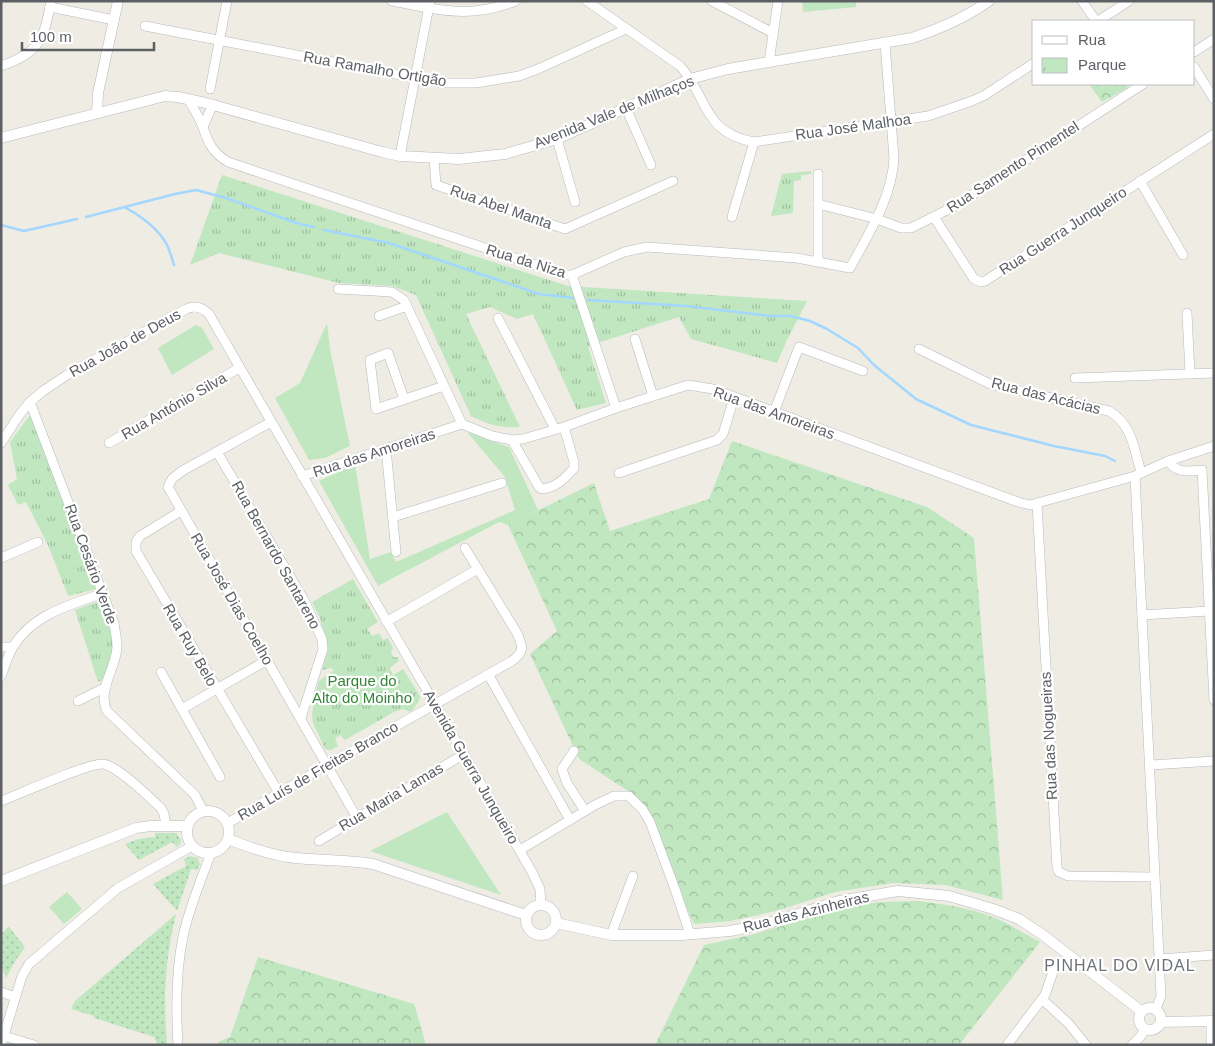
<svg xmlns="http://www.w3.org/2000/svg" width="1215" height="1046" viewBox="0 0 1215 1046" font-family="Arial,sans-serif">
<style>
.grass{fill:#c0e7c0}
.forest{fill:url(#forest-crowns)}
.park{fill:url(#park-tufts)}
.garden{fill:url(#garden-dots)}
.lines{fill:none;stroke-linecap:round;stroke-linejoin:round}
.stream{stroke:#a3d7ff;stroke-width:2.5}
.minor-casing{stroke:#b6b9be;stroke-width:10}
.tertiary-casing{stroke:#b6b9be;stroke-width:11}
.minor{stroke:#fff;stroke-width:9}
.tertiary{stroke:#fff;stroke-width:10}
.labels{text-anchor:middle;stroke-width:4.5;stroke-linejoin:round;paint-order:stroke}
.street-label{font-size:15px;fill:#5c6065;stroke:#fff}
.park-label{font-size:15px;fill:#338437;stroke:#fff}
.neighbourhood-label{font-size:16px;letter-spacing:1px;fill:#6d7277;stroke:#fff}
</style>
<defs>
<pattern id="forest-crowns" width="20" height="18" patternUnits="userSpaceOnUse" patternTransform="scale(1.25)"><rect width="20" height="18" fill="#c0e7c0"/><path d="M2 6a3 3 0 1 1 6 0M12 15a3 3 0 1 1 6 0" fill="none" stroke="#9fbfa0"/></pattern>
<pattern id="park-tufts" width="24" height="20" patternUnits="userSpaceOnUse" patternTransform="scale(1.25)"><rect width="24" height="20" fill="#c0e7c0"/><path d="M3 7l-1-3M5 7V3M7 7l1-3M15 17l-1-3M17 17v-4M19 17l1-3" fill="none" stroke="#9fbfa0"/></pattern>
<pattern id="garden-dots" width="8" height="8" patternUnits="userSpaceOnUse" patternTransform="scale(1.25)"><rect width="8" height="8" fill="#c0e7c0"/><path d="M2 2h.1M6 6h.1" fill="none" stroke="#9fbfa0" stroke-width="1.8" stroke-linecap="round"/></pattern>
</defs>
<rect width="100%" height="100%" fill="#efece4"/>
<!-- grass -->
<g class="grass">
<path d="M802 1H856V7L803 12Z"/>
<path d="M327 323 330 349 350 446 325 458 309 460 275 398 300 383Z"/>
<path d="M196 325 202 328 214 349 172 375 158 348Z"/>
<path d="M467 432 509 447 538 510 508 525 499 522 378 586 319 481 355 464 370 559 391 552 396 562 515 510 505 477Z"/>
<path d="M447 812 501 895 370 851Z"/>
<path d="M67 892 82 909 64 924 49 907Z"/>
</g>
<!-- forest -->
<g class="forest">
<path d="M1089 84H1128L1127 88 1102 102Z"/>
<path d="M732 441 927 507 974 538 1003 900 946 885 893 883 835 892 776 911 731 921 694 924 634 795 579 759 530 654 557 631 508 525 594 483 610 531 709 499Z"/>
<path d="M919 901C949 905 979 909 1006 923 1017 929 1029 936 1040 942L959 1045H655L704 945 751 935 851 906 880 902Z"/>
<path d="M258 957 414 1004 426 1045H219L218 1042 230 1037Z"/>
</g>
<!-- park -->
<g class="park">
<path d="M811 171V174L801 175V180L794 181 793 213 771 216 782 174Z"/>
<path d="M222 175 568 286 807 301 787 340 777 363 691 339 679 317 588 346 606 403 577 410 533 314 517 319 490 307 466 314 520 427C499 428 489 425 471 416L416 295 392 286 339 283 219 253 190 265Z"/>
<path d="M34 410 97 589 68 596 48 545 26 502 18 505 8 485 17 479 10 442Z"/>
<path d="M353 579 378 622 367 629 372 636 379 633 383 640 388 638 393 648 391 653 393 657H398L399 661 390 668 393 675 403 669 420 696 419 701 411 712 403 709 394 712 345 740 340 735 335 738 338 746 331 750 325 749 313 723 312 714 318 682 334 670 331 668 322 670 328 650 320 618 312 602Z"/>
<path d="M99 601C106 615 115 635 113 650 111 660 106 671 102 680L98 682 75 610Z"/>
</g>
<!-- garden -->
<g class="garden">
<path d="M155 833H176L181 840 180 844 177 847 172 842 139 860 125 844 138 839 155 837Z"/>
<path d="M191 856 197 858 200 864 197 870 191 869 177 911 153 884 186 866 184 859Z"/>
<path d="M176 914C165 959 163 998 167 1045H158L154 1037 94 1018V1016L71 1009 75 1001Z"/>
<path d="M9 927 25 947 14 963 6 978 1 965V934Z"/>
</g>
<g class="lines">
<!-- stream -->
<g class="stream">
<path d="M124 207C140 215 159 229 167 245 170 251 172 258 174 265"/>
<path d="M86 217 175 194 196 190 226 198 296 223 314 227"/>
<path d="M1 225 24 231 77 219"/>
<path d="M324 230 389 243 539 294 573 298"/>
<path d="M588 300 686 306 771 316H791L810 321 827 329 858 348 874 365 916 399 971 425 1054 446 1105 456 1115 461"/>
</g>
<defs>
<g id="minor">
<path d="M392 1C440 10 468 19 516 1"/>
<path d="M587 1 680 66C708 96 702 133 754 142L928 116 972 101 985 95 1034 63"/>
<path d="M712 1 773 33"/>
<path d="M1082 1 1096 21"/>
<path d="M50 7 114 20"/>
<path d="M1098 21 1129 1"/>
<path d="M145 26 442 83H476L519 76 538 69 626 29"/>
<path d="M1194 52 1214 39"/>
<path d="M769 62 778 1"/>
<path d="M1 66C40 53 44 39 51 1"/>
<path d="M1194 67 1214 99"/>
<path d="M210 89 227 1"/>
<path d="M188 99C193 108 200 118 203 127 208 143 213 153 228 162L566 275H572L624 252 647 247 797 258 850 268C869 233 892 198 894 158L885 43"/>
<path d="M626 108 651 165"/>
<path d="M203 127 213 104"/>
<path d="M557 139 575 202"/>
<path d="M400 156 430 1"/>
<path d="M434 159 436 185 565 229 673 181"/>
<path d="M1140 181 1183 255"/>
<path d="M818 204 877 219 901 228H911L955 206 1143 84"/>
<path d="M732 217 754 142"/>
<path d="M934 217 974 279 981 282 985 281 1214 134"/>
<path d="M818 261V174"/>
<path d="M572 275 616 408"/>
<path d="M338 289 392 292 404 300 462 424"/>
<path d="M1187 313 1190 374"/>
<path d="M379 316 407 306"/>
<path d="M498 318 555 429"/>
<path d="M635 339 653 396"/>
<path d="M919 349 990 384 1109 411C1132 424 1134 449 1141 472"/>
<path d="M1075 378 1214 373"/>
<path d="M404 399 388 353 370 360 376 409 444 386"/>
<path d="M30 402 114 623C115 631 117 639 117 647 116 669 97 689 107 711L195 795 203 811"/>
<path d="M774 412 799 347 863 371"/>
<path d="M271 422 182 471 172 479 168 487 357 818"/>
<path d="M512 440 539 487 542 489C557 487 564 479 574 468V462L564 427"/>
<path d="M1 443 20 414 30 402 43 391 67 375 186 309C195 305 202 307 209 314L532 872 540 889 541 905"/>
<path d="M109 443 239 368"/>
<path d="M386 449 396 552"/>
<path d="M217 452 304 600 322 639 323 649 301 718"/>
<path d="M1168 461C1177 474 1188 471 1202 470L1214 700"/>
<path d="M619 473 717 440 723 434 734 398"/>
<path d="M302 476 462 424 492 436 512 440 523 439 564 427 616 408 688 385 713 389 1018 502 1030 505 1135 476 1168 461 1214 446"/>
<path d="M1135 476 1161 996 1156 1009"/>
<path d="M1037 503 1057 868 1059 872 1068 876 1154 877"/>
<path d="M181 511 140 536 136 542V551L279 793"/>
<path d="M393 517 502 483"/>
<path d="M1 558 38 542"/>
<path d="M1142 615 1209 611"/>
<path d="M386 622 478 569"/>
<path d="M1 647H12"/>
<path d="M161 672 220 777"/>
<path d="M488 674 570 820"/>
<path d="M1 676C5 666 8 655 13 647 32 615 69 605 101 594"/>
<path d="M78 701 106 687"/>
<path d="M182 709 267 660"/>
<path d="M574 751 562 769 567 783 585 811"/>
<path d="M1151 765 1214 761"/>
<path d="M1 801C17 795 91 762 103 764 118 766 149 797 161 808L164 814 166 825"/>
<path d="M228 823 327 765 512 661C525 651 523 647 517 633L465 548"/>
<path d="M319 841 464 754"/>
<path d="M520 850 595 805 614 796H629L643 810 650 822 675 889 690 934"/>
<path d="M611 935 633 876"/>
<path d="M1159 959 1214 955"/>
<path d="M1 992 15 997"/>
<path d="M1042 999 1069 1024 1086 1045"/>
<path d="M1211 1021V1045"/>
<path d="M4 1036 34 1045"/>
<path d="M1 1045 22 976 29 964 118 888 192 846"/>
<path d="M178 1045C176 1011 176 970 183 937 189 908 201 880 211 853"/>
<path d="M1007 1045 1045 995 1056 963"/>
<path d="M1132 1045 1140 1037 1145 1029"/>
</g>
<g id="tertiary">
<path d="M97 112 98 93 118 1"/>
<path d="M1 138 165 96 178 97 206 103 382 152 400 156 459 159 505 154 557 139 690 79 728 69 912 38C940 29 965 18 989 1"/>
<circle cx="208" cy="832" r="21"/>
<path d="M228 839C248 847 267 854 288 857 316 861 344 859 373 864L526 915"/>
<path d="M1 881 136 828 151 826H188"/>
<circle cx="541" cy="920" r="15"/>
<path d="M556 923 611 935H682L730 931 766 924 839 901 898 891 949 896 993 909 1019 919 1043 935 1141 1011"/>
<circle cx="1150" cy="1019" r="11"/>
<path d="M1161 1022 1214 1021"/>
</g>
</defs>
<!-- minor casing -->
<use href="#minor" class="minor-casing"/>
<!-- tertiary casing -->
<use href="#tertiary" class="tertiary-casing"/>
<!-- minor -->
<use href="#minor" class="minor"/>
<!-- tertiary -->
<use href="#tertiary" class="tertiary"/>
</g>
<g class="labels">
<!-- street labels -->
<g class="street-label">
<text transform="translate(375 69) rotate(10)" y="5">Rua Ramalho Ortigão</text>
<text transform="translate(614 112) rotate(-22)" y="5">Avenida Vale de Milhaços</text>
<text transform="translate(853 127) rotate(-8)" y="5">Rua José Malhoa</text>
<text transform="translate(1013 167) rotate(-33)" y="5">Rua Samento Pimentel</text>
<text transform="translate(501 207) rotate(19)" y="5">Rua Abel Manta</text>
<text transform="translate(1063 231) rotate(-33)" y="5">Rua Guerra Junqueiro</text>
<text transform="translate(526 261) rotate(17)" y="5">Rua da Niza</text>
<text transform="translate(125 343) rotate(-29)" y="5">Rua João de Deus</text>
<text transform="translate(1046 396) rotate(14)" y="5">Rua das Acácias</text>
<text transform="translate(174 406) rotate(-30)" y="5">Rua António Silva</text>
<text transform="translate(774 413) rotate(20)" y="5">Rua das Amoreiras</text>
<text transform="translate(374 453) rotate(-18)" y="5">Rua das Amoreiras</text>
<text transform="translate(276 555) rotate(61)" y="5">Rua Bernardo Santareno</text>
<text transform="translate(91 564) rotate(70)" y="5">Rua Cesário Verde</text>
<text transform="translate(232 599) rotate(60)" y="5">Rua José Dias Coelho</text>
<text transform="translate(190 645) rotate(60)" y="5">Rua Ruy Belo</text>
<text transform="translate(1049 736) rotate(-93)" y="5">Rua das Nogueiras</text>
<text transform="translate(471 767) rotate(60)" y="5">Avenida Guerra Junqueiro</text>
<text transform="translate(318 771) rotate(-30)" y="5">Rua Luís de Freitas Branco</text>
<text transform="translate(391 797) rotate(-31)" y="5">Rua Maria Lamas</text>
<text transform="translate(806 912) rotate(-14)" y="5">Rua das Azinheiras</text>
</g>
<!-- park labels -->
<g class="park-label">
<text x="362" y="686">Parque do<tspan x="362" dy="17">Alto do Moinho</tspan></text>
</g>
<!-- neighbourhood labels -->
<g class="neighbourhood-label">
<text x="1120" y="971">PINHAL DO VIDAL</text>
</g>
</g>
<!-- border -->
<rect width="1215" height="1046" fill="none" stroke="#5c6065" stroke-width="5"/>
<!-- legend -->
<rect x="1032" y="20" width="162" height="65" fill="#ffffff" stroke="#bebfc1"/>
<rect x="1042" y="36" width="25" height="8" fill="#ffffff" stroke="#bebfc1"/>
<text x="1078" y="45" font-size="15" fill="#5c6065">Rua</text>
<rect x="1042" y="58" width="25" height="15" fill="url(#park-tufts)" stroke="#bebfc1"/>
<text x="1078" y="70" font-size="15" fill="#5c6065">Parque</text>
<!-- scale -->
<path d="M22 42v8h132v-8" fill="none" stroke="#5c6065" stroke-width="2.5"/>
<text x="30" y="42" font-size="15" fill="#5c6065" stroke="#ffffff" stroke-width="4" paint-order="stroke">100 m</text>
</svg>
